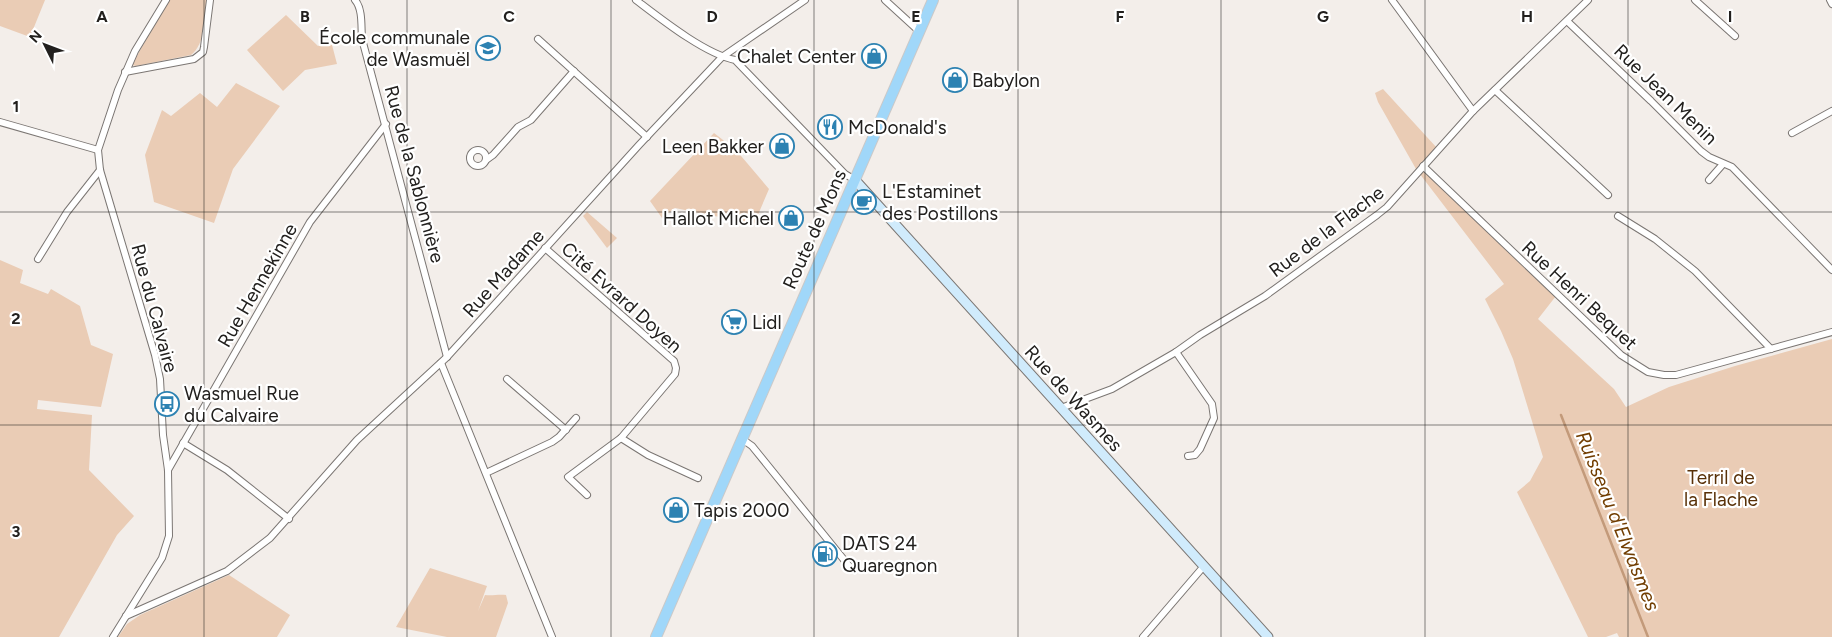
<svg xmlns="http://www.w3.org/2000/svg" width="1832" height="637" viewBox="0 0 1832 637" font-family="Figtree,sans-serif">
<style>
.green{fill:#eaccb5}
.lines{fill:none;stroke-linecap:round;stroke-linejoin:round}
.stream{stroke:#c39a7a;stroke-width:2.5}
.street-casing{stroke:#7b7673;stroke-width:8}
.secondary-casing{stroke:#7b7673;stroke-width:11}
.primary-casing{stroke:#cac9c9;stroke-width:12}
.street{stroke:#fff;stroke-width:6}
.secondary{stroke:#d0ebfc;stroke-width:9}
.primary{stroke:#a0d7f9;stroke-width:10}
.grid{fill:none;stroke:#22201e;stroke-width:1;stroke-opacity:0.55}
.labels{text-anchor:middle;stroke-width:4.5;stroke-linejoin:round;paint-order:stroke}
.poi-label{font-size:19px;fill:#22201e;stroke:#fff;text-anchor:start}
.street-label{font-size:19px;fill:#22201e;stroke:#fff}
.park-label{font-size:19px;fill:#583007;stroke:#fff}
.water-label{font-size:20px;font-style:italic;fill:#713d01;stroke:#fff}
.grid-label{font-size:16px;text-anchor:middle;font-weight:bold;fill:#22201e;stroke:#fff;stroke-width:4.5;stroke-linejoin:round;paint-order:stroke}
</style>
<rect width="100%" height="100%" fill="#f3eeea"/>
<!-- green -->
<g class="green">
<path d="M0 0H45L30 37 0 26Z"/>
<path d="M169 0H206C206 17 205 44 191 55L136 66 132 65 158 18Z"/>
<path d="M286 15 318 46 331 41 337 64 305 70 283 91 247 50Z"/>
<path d="M236 83 280 106 233 169 214 223 154 202 145 155 162 110 171 116 200 93 217 107Z"/>
<path d="M1383 89 1437 148 1420 166 1556 296 1538 319 1614 389 1626 407 1669 387 1735 366 1832 339V637H1619L1617 633 1606 637H1588L1517 492 1530 481 1543 457 1513 359 1501 331 1485 299 1504 284 1416 169 1378 102 1375 93Z"/>
<path d="M714 133 736 150 769 189 754 224 675 208 662 218 650 201Z"/>
<path d="M587 212 617 238 607 248 583 216Z"/>
<path d="M0 260 23 270 20 283 48 294 51 289 80 306 91 345 113 354 101 407 38 400 37 409 92 415 89 470 134 516 117 535 59 637H0Z"/>
<path d="M430 568 487 586 478 611 485 595C493 596 498 594 506 595L508 603 496 637H447L396 627Z"/>
<path d="M229 575 290 615 277 637H118L127 624 140 615Z"/>
</g>
<g class="lines">
<!-- stream -->
<path class="stream" d="M1561 415 1648 637"/>
<defs>
<g id="street">
<path d="M355 0C363 9 361 27 362 39L447 357"/>
<path d="M636 0C661 19 705 54 735 60L845 174 855 180"/>
<path d="M885 0 920 32"/>
<path d="M1392 0 1473 111"/>
<path d="M1695 0 1735 36"/>
<path d="M1830 0 1832 4"/>
<path d="M1567 21 1651 101 1701 151 1709 157 1732 167 1832 270"/>
<path d="M538 39 647 137"/>
<path d="M125 72 194 59 203 52 204 47 210 0"/>
<path d="M1495 90 1608 195"/>
<path d="M0 122 98 150"/>
<path d="M1792 133 1832 111"/>
<circle cx="478" cy="158" r="8"/>
<path d="M486 160 493 155 518 127 531 120 574 71"/>
<path d="M1423 166 1621 355 1648 372 1664 375H1676L1832 332"/>
<path d="M1709 180 1723 164"/>
<path d="M1618 216 1655 239 1695 271 1771 349"/>
<path d="M545 248 674 361 676 368 675 374 621 438 568 477 587 495"/>
<path d="M38 259 67 212 100 170"/>
<path d="M1176 352 1212 404 1214 418 1200 449 1195 455 1188 456"/>
<path d="M441 363 552 637"/>
<path d="M507 379 566 430"/>
<path d="M1061 408 1112 389 1176 352 1200 335 1265 296 1377 215 1387 207 1473 111 1588 0"/>
<path d="M621 438 648 455 698 478"/>
<path d="M742 439 752 446 849 566"/>
<path d="M183 443 227 470 289 519"/>
<path d="M168 470 310 222 386 124"/>
<path d="M486 473 552 442 559 437 576 418"/>
<path d="M126 616 227 571 270 538 357 440 447 357 639 145 722 57 805 0"/>
<path d="M113 637 162 558 169 536 168 470 163 435 160 379 155 355 100 170 98 150 118 90 135 51 166 0"/>
<path d="M1143 637 1204 566"/>
</g>
<path id="secondary" d="M855 180 1268 637"/>
<path id="primary" d="M656 637 933 0"/>
</defs>
<!-- street casing -->
<use href="#street" class="street-casing"/>
<!-- secondary casing -->
<use href="#secondary" class="secondary-casing"/>
<!-- primary casing -->
<use href="#primary" class="primary-casing"/>
<!-- street -->
<use href="#street" class="street"/>
<!-- secondary -->
<use href="#secondary" class="secondary"/>
<!-- primary -->
<use href="#primary" class="primary"/>
</g>
<!-- grid -->
<path class="grid" d="M204 0V637M407 0V637M611 0V637M814 0V637M1018 0V637M1221 0V637M1425 0V637M1628 0V637M0 212H1832M0 425H1832"/>
<!-- icons -->
<defs>
<symbol id="school-ring" viewBox="-11 -11 22 22"><circle r="9.5" fill="#fff" stroke="#2d82b2" stroke-width="1.5"/><path d="M0-5L7-2L0 1L-7-2ZM-4 1L0 2.5L4 1V4Q0 6-4 4Z" fill="#2d82b2"/></symbol>
<symbol id="shop-ring" viewBox="-11 -11 22 22"><circle r="9.5" fill="#fff" stroke="#2d82b2" stroke-width="1.5"/><path d="M-5-2.5h2.3a2.7 3.5 0 0 1 5.4 0H5L5.5 6h-11ZM-1.5-2.5h3a1.5 2.3 0 0 0-3 0Z" fill="#2d82b2"/></symbol>
<symbol id="restaurant-ring" viewBox="-11 -11 22 22"><circle r="9.5" fill="#fff" stroke="#2d82b2" stroke-width="1.5"/><path d="M-5-6h1v4h1v-4h1v4h1v-4h1v5L-1.5 .5V6h-2V.5L-5-1ZM5-6V6H3V1.5H1.5Q1.5-4 5-6Z" fill="#2d82b2"/></symbol>
<symbol id="cafe-ring" viewBox="-11 -11 22 22"><circle r="9.5" fill="#fff" stroke="#2d82b2" stroke-width="1.5"/><path d="M-5.5-4.5H6V0H3Q3 3.5 0 3.5H-2.5Q-5.5 3.5-5.5 0ZM3-3.2v2h1.7v-2ZM-6 4.5H4V6H-6Z" fill="#2d82b2"/></symbol>
<symbol id="supermarket-ring" viewBox="-11 -11 22 22"><circle r="9.5" fill="#fff" stroke="#2d82b2" stroke-width="1.5"/><path d="M-6-5.5h2.5l.6 2H6L4.5 2H-2.5L-4.4-4H-6ZM-1.5 3.2a1.3 1.3 0 1 0 .1 0ZM3 3.2a1.3 1.3 0 1 0 .1 0Z" fill="#2d82b2"/></symbol>
<symbol id="bus-ring" viewBox="-11 -11 22 22"><circle r="9.5" fill="#fff" stroke="#2d82b2" stroke-width="1.5"/><path d="M-5-6H5V4H4V6H2V4H-2V6H-4V4H-5ZM-3.5-4V0h7V-4ZM-3.5 1.2v1.5H-2V1.2ZM2 1.2v1.5H3.5V1.2Z" fill="#2d82b2"/></symbol>
<symbol id="fuel-ring" viewBox="-11 -11 22 22"><circle r="9.5" fill="#fff" stroke="#2d82b2" stroke-width="1.5"/><path d="M-5.5-6h7V0h2V4h1.3V-2.5L3-4.5l.8-.8L6-3V5H2.5V1h-1V6h-7ZM-4.2-4.7v3.2H.2V-4.7Z" fill="#2d82b2"/></symbol>
</defs>
<g fill-rule="evenodd">
<use href="#school-ring" x="474" y="34" width="28" height="28"/>
<use href="#shop-ring" x="860" y="42" width="28" height="28"/>
<use href="#shop-ring" x="941" y="66" width="28" height="28"/>
<use href="#restaurant-ring" x="816" y="113" width="28" height="28"/>
<use href="#shop-ring" x="768" y="132" width="28" height="28"/>
<use href="#cafe-ring" x="850" y="188" width="28" height="28"/>
<use href="#shop-ring" x="777" y="204" width="28" height="28"/>
<use href="#supermarket-ring" x="720" y="308" width="28" height="28"/>
<use href="#bus-ring" x="153" y="390" width="28" height="28"/>
<use href="#shop-ring" x="662" y="496" width="28" height="28"/>
<use href="#fuel-ring" x="811" y="540" width="28" height="28"/>
</g>
<g class="labels">
<!-- poi labels -->
<g class="poi-label">
<text x="470" y="44" text-anchor="end">École communale<tspan x="470" dy="22">de Wasmuël</tspan></text>
<text x="856" y="63" text-anchor="end">Chalet Center</text>
<text x="972" y="87">Babylon</text>
<text x="848" y="134">McDonald's</text>
<text x="764" y="153" text-anchor="end">Leen Bakker</text>
<text x="882" y="198">L'Estaminet<tspan x="882" dy="22">des Postillons</tspan></text>
<text x="774" y="225" text-anchor="end">Hallot Michel</text>
<text x="752" y="329">Lidl</text>
<text x="184" y="400">Wasmuel Rue<tspan x="184" dy="22">du Calvaire</tspan></text>
<text x="694" y="517">Tapis 2000</text>
<text x="842" y="550">DATS 24<tspan x="842" dy="22">Quaregnon</tspan></text>
</g>
<!-- street labels -->
<g class="street-label">
<text transform="translate(1666 94) rotate(44)" y="7">Rue Jean Menin</text>
<text transform="translate(415 174) rotate(75)" y="7">Rue de la Sablonnière</text>
<text transform="translate(814 229) rotate(-66)" y="7">Route de Mons</text>
<text transform="translate(1326 231) rotate(-37)" y="7">Rue de la Flache</text>
<text transform="translate(503 273) rotate(-48)" y="7">Rue Madame</text>
<text transform="translate(257 285) rotate(-60)" y="7">Rue Hennekinne</text>
<text transform="translate(1580 295) rotate(43)" y="7">Rue Henri Bequet</text>
<text transform="translate(622 297) rotate(42)" y="7">Cité Evrard Doyen</text>
<text transform="translate(155 308) rotate(75)" y="7">Rue du Calvaire</text>
<text transform="translate(1074 398) rotate(48)" y="7">Rue de Wasmes</text>
</g>
<!-- park labels -->
<g class="park-label">
<text x="1721" y="484">Terril de<tspan x="1721" dy="22">la Flache</tspan></text>
</g>
<!-- water labels -->
<g class="water-label">
<text transform="translate(1618 521) rotate(68)" y="7">Ruisseau d'Elwasmes</text>
</g>
</g>
<g class="grid-label">
<text x="102" y="22">A</text>
<text x="305" y="22">B</text>
<text x="509" y="22">C</text>
<text x="712" y="22">D</text>
<text x="916" y="22">E</text>
<text x="1120" y="22">F</text>
<text x="1323" y="22">G</text>
<text x="1527" y="22">H</text>
<text x="1730" y="22">I</text>
<text x="16" y="112">1</text>
<text x="16" y="324">2</text>
<text x="16" y="537">3</text>
</g>
<!-- north arrow -->
<g transform="translate(45 45) rotate(312)" stroke="#ffffff" stroke-width="4" paint-order="stroke">
<path d="M0-4L9 19L0 12L-9 19Z" fill="#22201e"/>
<text y="-8" font-size="14" font-weight="bold" text-anchor="middle" fill="#22201e">N</text>
</g>
</svg>
